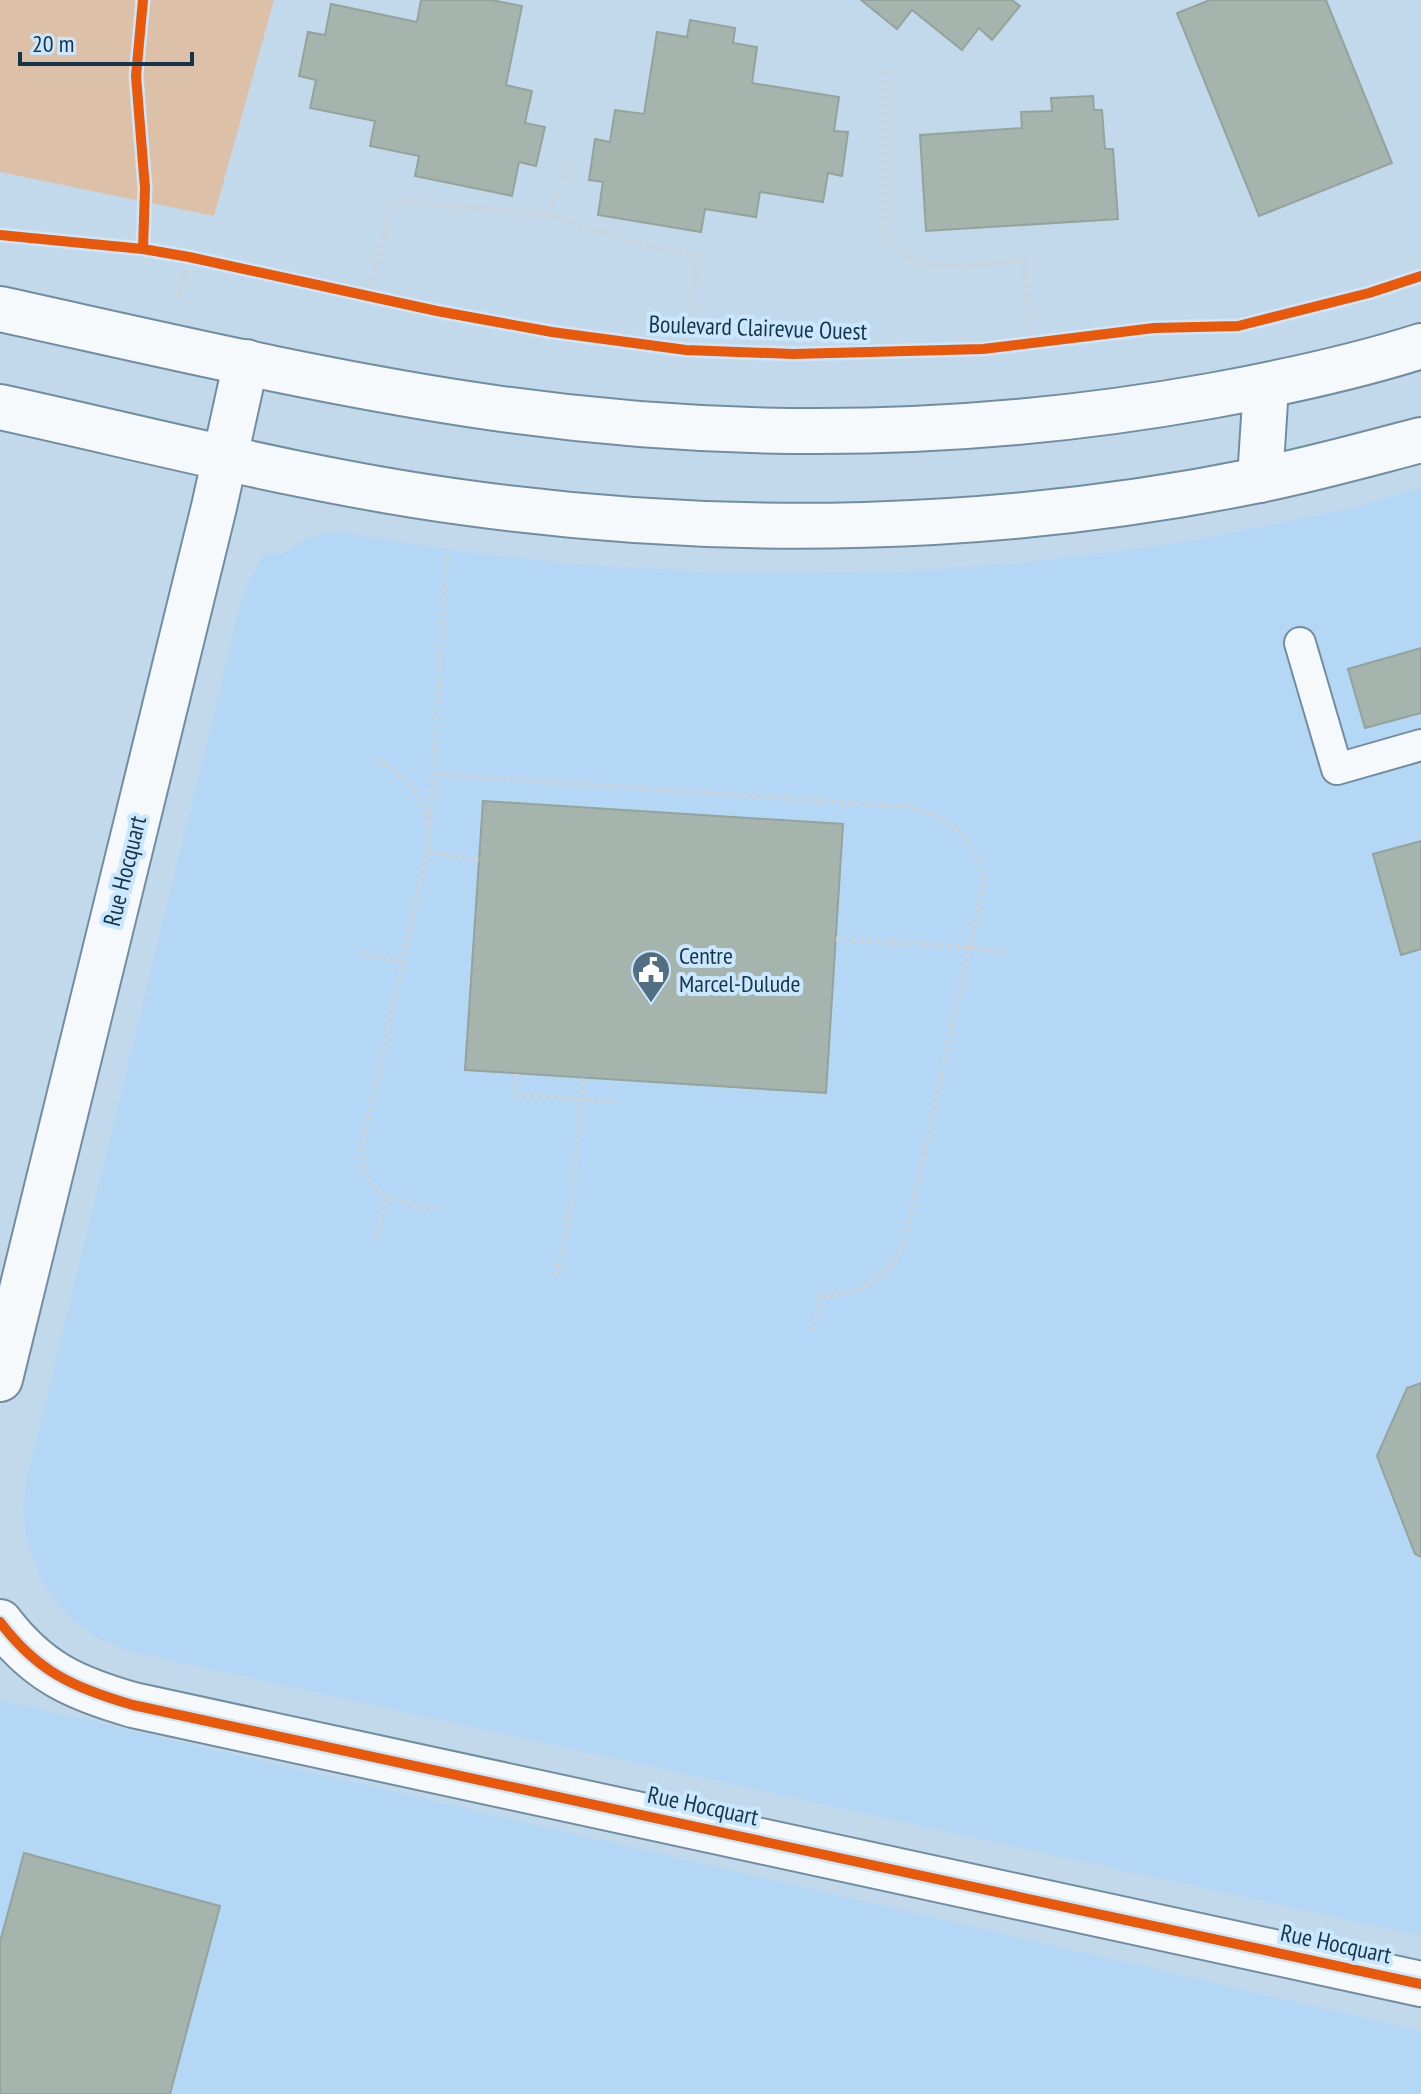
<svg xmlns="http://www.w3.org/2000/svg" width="1421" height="2094" viewBox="0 0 1421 2094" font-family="'PT Sans Narrow',sans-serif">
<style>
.built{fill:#b3d7f4}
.green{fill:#dcc1a8}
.building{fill:#a5b4ad;stroke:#94a39c;stroke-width:2}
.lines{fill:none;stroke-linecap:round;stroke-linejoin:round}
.service-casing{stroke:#728d9f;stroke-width:34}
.minor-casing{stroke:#728d9f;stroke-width:48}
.tertiary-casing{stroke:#728d9f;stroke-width:48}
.path{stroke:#ccd4da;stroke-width:5;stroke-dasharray:4 4;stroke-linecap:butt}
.service{stroke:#f6f9fc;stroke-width:30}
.minor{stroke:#f6f9fc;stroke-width:44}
.tertiary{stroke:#f6f9fc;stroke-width:44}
.cycleway-casing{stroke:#cbe7fe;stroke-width:15}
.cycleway{stroke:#e8590c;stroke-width:10}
.labels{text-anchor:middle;stroke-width:8;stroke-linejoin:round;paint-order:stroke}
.street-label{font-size:24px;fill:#16354b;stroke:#cbe7fe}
.poi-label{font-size:24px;fill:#16354b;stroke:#cbe7fe;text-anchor:start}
</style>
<rect width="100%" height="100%" fill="#c2d9ec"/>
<!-- built -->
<g class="built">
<path d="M1421 488V1936L132 1652 99 1639 74 1622 55 1601 40 1577 27 1542 23 1513 27 1478 239 610 248 582 265 552 280 555 304 540 322 533 341 532 430 547 571 564 731 573 894 572 1030 562 1183 542 1353 508Z"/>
<path d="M0 1700 1421 2031V2094H0Z"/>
</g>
<!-- green -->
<path class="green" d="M0 0H274L214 216 0 172Z"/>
<!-- building -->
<g class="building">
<path d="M421 0H491L522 6 506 85 532 91 525 123 545 127 536 166 519 162 512 196 415 176 419 156 370 146 375 121 310 108 316 80 299 76 308 32 325 35 331 4 417 22Z"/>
<path d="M861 0H1012L1020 6 992 40 979 28 962 50 912 10 897 29Z"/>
<path d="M1210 0H1326L1392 163 1259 216 1177 13Z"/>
<path d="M690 20 735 28 733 43 757 47 752 83 839 97 834 131 848 132 842 176 828 173 823 202 760 192 756 217 705 209 701 232 598 215 603 182 589 180 595 139 610 142 615 110 644 114 657 32 687 37Z"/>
<path d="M1093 96 1094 110H1102L1105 149H1113L1118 219 926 231 920 135 1022 128 1021 112 1052 111 1051 98Z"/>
<path d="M1421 648V713L1365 728 1348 669Z"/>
<path d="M483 801 843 824 826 1093 465 1070Z"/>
<path d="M1421 841V949L1401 955 1373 854Z"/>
<path d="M1421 1383V1557L1415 1554 1377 1456 1407 1388Z"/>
<path d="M24 1853 220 1906 170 2094H0V1942Z"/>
</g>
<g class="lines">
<defs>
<path id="service" d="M1300 643 1337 769 1421 745"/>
<g id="minor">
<path d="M0 1379 214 507 246 362"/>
<path d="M0 1622C38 1672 74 1688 133 1705L1421 1984"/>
</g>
<g id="tertiary">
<path d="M0 309C155 343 311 380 468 404 714 442 965 440 1210 396 1281 383 1352 368 1421 346"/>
<path d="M0 407C155 441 310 482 468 503 730 539 999 533 1259 480 1314 469 1367 454 1421 440"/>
<path d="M1260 480 1266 386"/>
</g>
</defs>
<!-- service casing -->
<use href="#service" class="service-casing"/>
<!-- minor casing -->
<use href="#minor" class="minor-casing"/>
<!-- tertiary casing -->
<use href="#tertiary" class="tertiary-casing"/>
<!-- path -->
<g class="path">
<path d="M884 72V220C894 286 975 264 1023 259L1031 344"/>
<path d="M547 214 635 243 699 255 686 350"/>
<path d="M370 295 394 201 547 214 571 162"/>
<path d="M178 297 189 257"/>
<path d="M376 760C412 778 431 803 428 845L362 1147C360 1199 397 1200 437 1210"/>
<path d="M433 774 910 807C950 819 978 839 984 882L904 1244C888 1278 859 1295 821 1296L813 1330"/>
<path d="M430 824 447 551"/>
<path d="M427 852 479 860"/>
<path d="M836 939 969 947 1007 953"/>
<path d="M362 954 403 962"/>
<path d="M516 1074 515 1095 622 1102"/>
<path d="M377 1237 386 1198"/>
<path d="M556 1275 573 1197 583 1077"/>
</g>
<!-- service -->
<use href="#service" class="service"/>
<!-- minor -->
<use href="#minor" class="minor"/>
<!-- tertiary -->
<use href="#tertiary" class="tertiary"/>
<defs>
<g id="cycleway">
<path d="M143 0 136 76 145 188 143 249"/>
<path d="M0 235 143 249 189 257 437 311 552 332 686 350 793 354 983 349 1154 328 1238 326 1369 293 1421 276"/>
<path d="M0 1622C38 1672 74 1688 133 1705L1421 1984"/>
</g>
</defs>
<!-- cycleway casing -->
<use href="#cycleway" class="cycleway-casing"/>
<!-- cycleway -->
<use href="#cycleway" class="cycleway"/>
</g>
<!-- icons -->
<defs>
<symbol id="civic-pin" viewBox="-11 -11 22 30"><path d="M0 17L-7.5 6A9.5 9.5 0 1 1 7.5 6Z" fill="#526e83" stroke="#cbe7fe"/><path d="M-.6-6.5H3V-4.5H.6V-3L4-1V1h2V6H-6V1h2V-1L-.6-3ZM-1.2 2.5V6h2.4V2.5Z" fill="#fff"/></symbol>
</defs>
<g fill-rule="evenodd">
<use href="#civic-pin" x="629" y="948" width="44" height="60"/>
</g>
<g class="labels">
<!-- street labels -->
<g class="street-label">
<text transform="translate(758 328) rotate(2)" y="8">Boulevard Clairevue Ouest</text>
<text transform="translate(125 871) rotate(-76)" y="8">Rue Hocquart</text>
<text transform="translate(703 1806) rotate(12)" y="8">Rue Hocquart</text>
<text transform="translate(1336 1944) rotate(12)" y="8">Rue Hocquart</text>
</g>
<!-- poi labels -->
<g class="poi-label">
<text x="679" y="964">Centre<tspan x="679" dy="28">Marcel-Dulude</tspan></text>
</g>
</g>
<!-- scale -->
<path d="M20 52v12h172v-12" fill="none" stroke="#16354b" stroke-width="4"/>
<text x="32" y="52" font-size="24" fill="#16354b" stroke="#cbe7fe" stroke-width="6" paint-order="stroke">20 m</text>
</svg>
